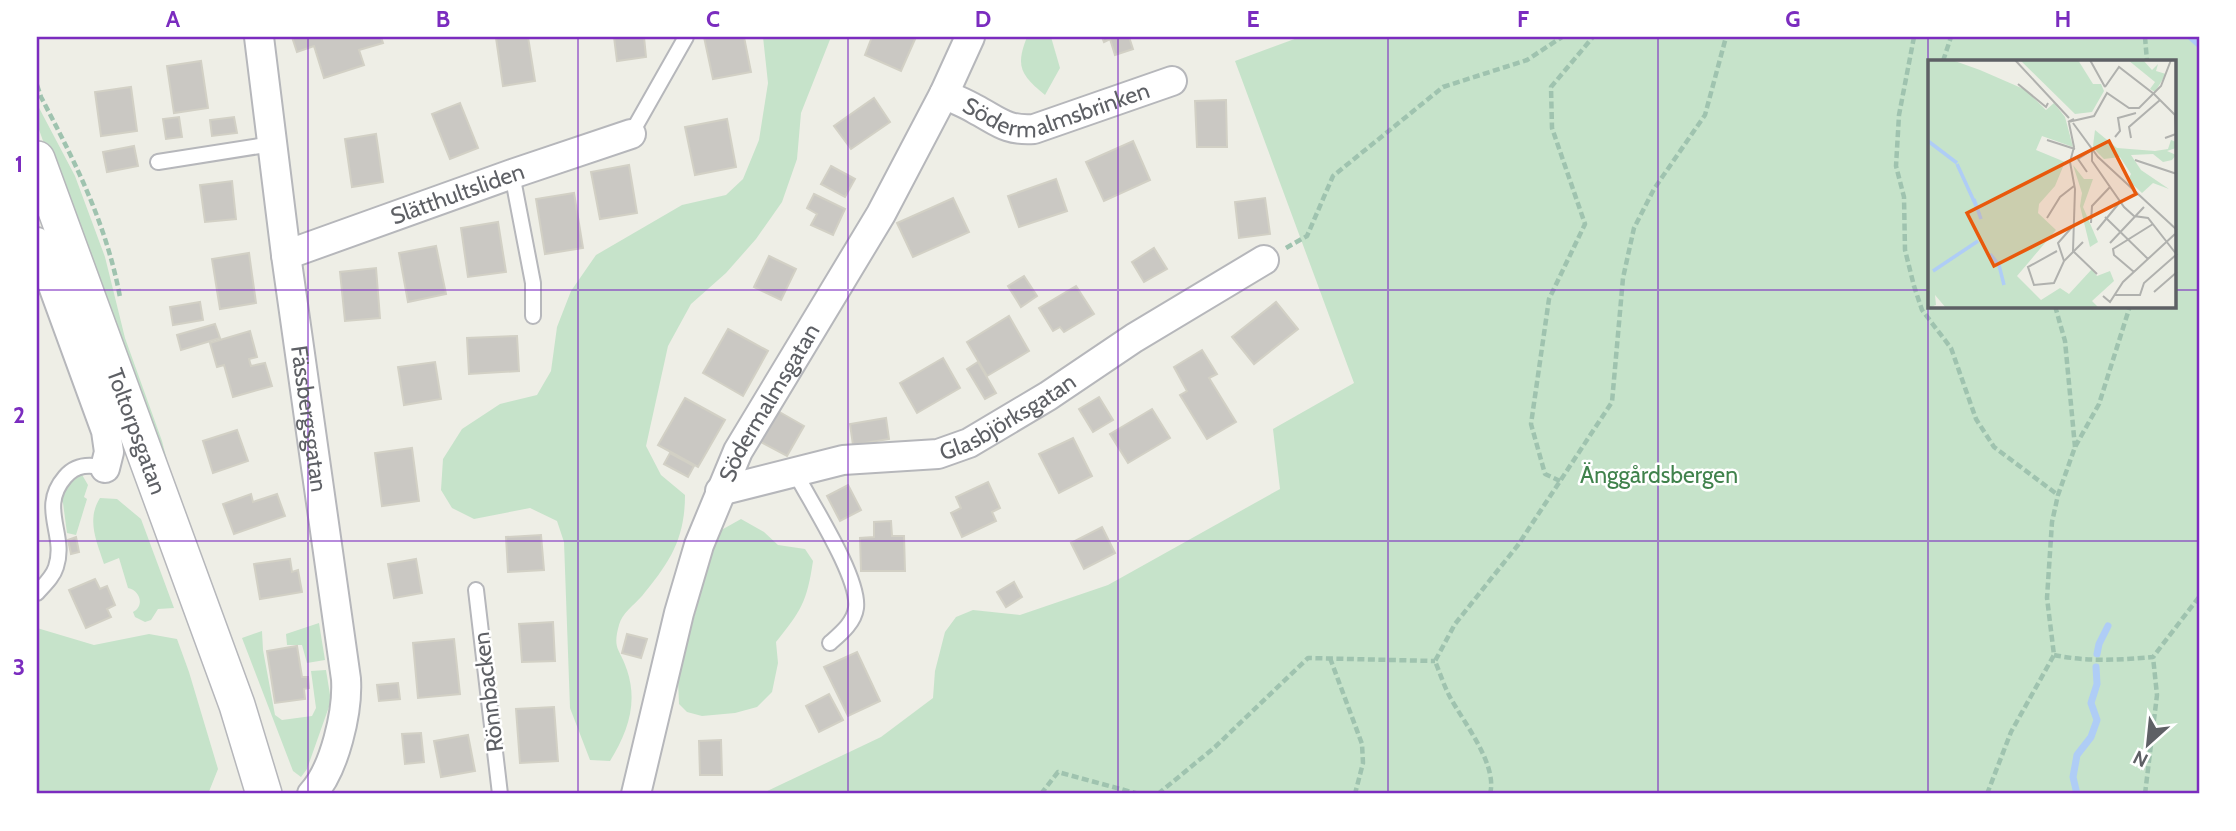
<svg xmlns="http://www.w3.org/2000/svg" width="2236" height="831" font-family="Cabin,sans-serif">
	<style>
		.green { fill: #c6e3ca; fill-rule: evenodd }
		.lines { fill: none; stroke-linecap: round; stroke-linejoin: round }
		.stream { stroke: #afcdf6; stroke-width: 7 }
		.building { fill: #cac8c3; stroke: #d2d0c5; stroke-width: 2 }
		.service-casing { stroke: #b6b7bb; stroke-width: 18 }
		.minor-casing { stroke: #b6b7bb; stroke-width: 32 }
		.tertiary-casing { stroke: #b6b7bb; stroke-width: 38 }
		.path { stroke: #9fc3af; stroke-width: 4.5; stroke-dasharray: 7 3.5; stroke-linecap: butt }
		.service { stroke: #fff; stroke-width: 14 }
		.minor { stroke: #fff; stroke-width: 28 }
		.tertiary { stroke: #fff; stroke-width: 35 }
		.grid { fill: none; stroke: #7b2cbf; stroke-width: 2; stroke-opacity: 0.55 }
		.labels { text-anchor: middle; stroke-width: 5; stroke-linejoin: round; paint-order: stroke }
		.street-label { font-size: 23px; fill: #5e6065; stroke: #fff }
		.park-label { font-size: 23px; fill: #40824c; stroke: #fff }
		.inset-river { fill: none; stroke: #afcdf6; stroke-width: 3.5 }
		.inset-road { fill: none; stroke: #b0b1ae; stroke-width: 2 }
		.view { fill: #e8590c; fill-opacity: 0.15; stroke: #e8590c; stroke-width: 3.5 }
		.inset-edge { fill: none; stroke: #5e6065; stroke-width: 3.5 }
		.neatline { fill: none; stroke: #7b2cbf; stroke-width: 2.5 }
		.grid-label { font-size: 23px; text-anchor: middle; font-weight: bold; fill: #7b2cbf }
	</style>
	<rect width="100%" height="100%" fill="#eeeee6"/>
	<g class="green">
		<path d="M763 37H831L801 113 797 159 782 202 756 239 726 273 691 304 668 346 646 446 661 475 685 495C685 540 669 563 642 596 634 605 622 613 619 625 612 650 620 648 627 670 638 703 628 732 610 761L590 760 570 708 564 542 557 521 530 508 474 519 452 508 441 490 443 459 462 429 500 404 537 395 551 371 557 327 571 291 596 255 682 205 726 195 743 179 759 140 768 83Z"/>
		<path d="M1027 37H1051L1060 68 1045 95C1021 75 1015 67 1027 37Z"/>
		<path d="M1300 37H2199V794H761L881 737 933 698 935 671 945 632 956 617 973 610 1020 615 1108 585 1280 489 1273 429 1354 383 1235 61ZM2175 61V306H1930V61Z"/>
		<path d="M37 104 75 176 105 257 125 338 162 441 171 476 57 180 37 124Z"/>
		<path d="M81 473 88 485 84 497 87 499 76 535 67 533 63 503 59 496 67 482Z"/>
		<path d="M100 498 117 499 141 519 174 608 158 609 151 620 145 622 135 617 133 612C145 606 140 590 128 588L119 558 104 564C97 542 86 520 100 498Z"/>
		<path d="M741 519 764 532 778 545 805 549 813 561C807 602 801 611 776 642L778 663 772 692 757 707 735 713 702 716 687 712 679 704 678 679 716 533Z"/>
		<path d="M319 623 325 660 307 663 302 645H287L286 634Z"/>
		<path d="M37 628 94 645 149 634 177 639 189 672 218 769 208 794H37Z"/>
		<path d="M262 631 263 650 275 715 282 720 312 716 316 708 311 671 326 670 331 701 307 769 301 777 293 771 242 638Z"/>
	</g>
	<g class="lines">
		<g class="stream">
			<path d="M2191 37 2199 44"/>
			<path d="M2097 654 2099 644 2108 626"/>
			<path d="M2077 794 2073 777 2077 755 2091 737 2097 720 2091 703 2097 684 2096 667"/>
		</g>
	</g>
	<g class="building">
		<path d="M292 37H381L383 43 359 50 364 65 324 78 314 46 297 52Z"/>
		<path d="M528 37 535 81 503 86 496 38Z"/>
		<path d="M614 37H644L646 57 617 61Z"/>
		<path d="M704 37H744L751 72 713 79Z"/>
		<path d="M872 37H916L901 71 865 55Z"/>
		<path d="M1102 37H1129L1133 49 1115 55 1110 39 1104 42Z"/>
		<path d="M201 61 208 108 174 113 167 66Z"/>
		<path d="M131 87 137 131 101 136 95 92Z"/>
		<path d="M874 98 890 122 851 149 834 126Z"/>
		<path d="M1226 100 1227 147H1197L1195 101Z"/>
		<path d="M460 103 478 148 450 159 432 114Z"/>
		<path d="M179 117 182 137 166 139 163 119Z"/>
		<path d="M234 117 237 133 212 136 210 120Z"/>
		<path d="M727 119 736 167 695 175 685 127Z"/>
		<path d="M376 134 383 182 352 187 345 139Z"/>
		<path d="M1133 141 1150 180 1104 201 1086 162Z"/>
		<path d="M134 146 138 166 107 172 103 152Z"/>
		<path d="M629 165 637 213 600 219 591 172Z"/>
		<path d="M831 166 855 179 845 197 821 184Z"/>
		<path d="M1056 179 1067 211 1019 227 1008 196Z"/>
		<path d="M232 181 236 219 205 222 200 185Z"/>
		<path d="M574 193 583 248 545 254 536 199Z"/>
		<path d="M814 194 845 209 833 235 811 225 817 214 807 208Z"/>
		<path d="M953 198 969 232 913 257 897 223Z"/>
		<path d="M1265 198 1270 234 1239 238 1235 202Z"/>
		<path d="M498 222 506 272 468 277 461 228Z"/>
		<path d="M436 246 446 294 408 302 399 253Z"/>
		<path d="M1154 248 1167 269 1144 282 1132 262Z"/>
		<path d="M249 253 256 303 220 309 212 259Z"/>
		<path d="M769 256 796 269 781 300 754 287Z"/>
		<path d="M376 268 380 318 345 321 340 272Z"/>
		<path d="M1024 276 1037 296 1021 307 1008 286Z"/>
		<path d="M1076 286 1094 314 1064 332 1060 327 1053 331 1039 308Z"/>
		<path d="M200 302 203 320 173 325 170 307Z"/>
		<path d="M1276 302 1298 329 1254 364 1232 337Z"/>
		<path d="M1009 316 1029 351 987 376 967 342Z"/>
		<path d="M215 324 220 338 181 350 177 335Z"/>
		<path d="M728 329 768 351 743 396 703 373Z"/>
		<path d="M250 331 257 357 249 359 251 366 265 363 272 386 233 397 224 365 217 367 210 343Z"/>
		<path d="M517 336 519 371 469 374 467 338Z"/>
		<path d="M1202 350 1217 374 1209 378 1236 422 1207 439 1180 395 1187 391 1174 367Z"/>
		<path d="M943 358 960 388 917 413 900 383Z"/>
		<path d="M435 362 441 399 404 405 398 367Z"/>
		<path d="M978 362 996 393 985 399 967 369Z"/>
		<path d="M1099 397 1113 420 1093 432 1079 409Z"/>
		<path d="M685 398 725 420 698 467 658 445Z"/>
		<path d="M1152 409 1170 438 1128 463 1110 434Z"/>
		<path d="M776 410 804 426 787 456 759 441Z"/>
		<path d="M886 418 889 439 853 445 850 424Z"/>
		<path d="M237 430 248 461 213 473 203 441Z"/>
		<path d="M1073 438 1092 476 1059 493 1039 454Z"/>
		<path d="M412 448 419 501 382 506 375 453Z"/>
		<path d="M670 453 694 466 688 477 664 464Z"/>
		<path d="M988 482 1000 508 992 512 996 521 962 537 951 513 961 508 956 497Z"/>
		<path d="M848 485 861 510 840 521 827 496Z"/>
		<path d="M251 494 253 502 277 494 285 516 234 534 223 504Z"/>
		<path d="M891 521 892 536H904L905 571H861L860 538 874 537V522Z"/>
		<path d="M1102 527 1115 553 1084 569 1071 543Z"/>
		<path d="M541 535 544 570 508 572 506 537Z"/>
		<path d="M76 537 79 552 71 554 68 540Z"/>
		<path d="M290 559 292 572 298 570 302 592 260 599 254 564Z"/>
		<path d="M416 559 422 593 394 598 388 564Z"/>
		<path d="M95 579 100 589 107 586 115 605 107 609 111 617 86 628 69 590Z"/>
		<path d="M1014 582 1022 597 1006 607 997 592Z"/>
		<path d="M553 622 555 661 522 662 519 624Z"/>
		<path d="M627 634 647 639 641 658 622 653Z"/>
		<path d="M454 639 460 694 418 698 413 643Z"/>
		<path d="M297 646 302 677H308L309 688 304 689 305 699 275 703 267 651Z"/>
		<path d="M857 652 880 701 848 716 824 667Z"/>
		<path d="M398 683 400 699 379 701 377 685Z"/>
		<path d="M829 694 843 720 819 732 806 706Z"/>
		<path d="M554 707 558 761 520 763 516 709Z"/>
		<path d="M421 733 424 762 405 764 402 734Z"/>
		<path d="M468 735 475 771 441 777 434 741Z"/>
		<path d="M721 740 722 775H700L699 741Z"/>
	</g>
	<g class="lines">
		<g class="service-casing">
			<g id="service">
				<path d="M631 134 686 37"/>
				<path d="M158 162 272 144"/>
				<path d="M512 174 533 283V316"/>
				<path d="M796 474C811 503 860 578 856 608 854 623 840 634 830 643"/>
				<path d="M476 590 500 794"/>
				<path d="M37 593C44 585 53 577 56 567 67 534 38 508 65 477 76 464 90 464 105 468"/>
			</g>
		</g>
		<g class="minor-casing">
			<g id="minor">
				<path id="s1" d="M259 37 286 255 346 679C348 711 335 769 312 794"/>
				<path id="s2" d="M944 94C954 99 965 103 975 109 998 121 1006 131 1034 129L1172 81"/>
				<path d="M37 242 106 431 109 452 105 468"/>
				<path id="s3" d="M286 255 512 174 631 134"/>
				<path id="s4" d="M720 491 843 460 938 454 969 443 1048 396 1134 338 1264 260"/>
				<path id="s5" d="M636 794 679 613 699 545 738 451 881 214 944 94 970 37"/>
			</g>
		</g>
		<g class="tertiary-casing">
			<g id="tertiary">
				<path id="s6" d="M37 159 237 705 264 794"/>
			</g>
		</g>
		<g class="path">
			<path d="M1914 37 1899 115 1896 166 1904 197 1905 250 1914 286 1922 310 1951 348 1976 419 1994 447 2058 495"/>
			<path d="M2145 37 2147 61"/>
			<path d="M1943 61 1951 37"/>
			<path d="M37 85 41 97C76 164 106 223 120 297"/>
			<path d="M1286 248 1307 236 1333 176 1443 87 1527 60 1562 37"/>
			<path d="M2055 306 2065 341 2075 447"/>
			<path d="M1560 481 1545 474 1531 424 1549 299 1585 224 1552 128 1551 87 1593 37"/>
			<path d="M2054 655C2087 662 2120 660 2153 657L2199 597"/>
			<path d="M1330 658 1362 744 1363 763 1355 794"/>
			<path d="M1041 794 1058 772 1139 794"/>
			<path d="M1158 794 1215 747 1308 658 1435 661"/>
			<path d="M1490 794C1498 765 1464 723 1450 697 1444 686 1440 673 1435 661L1455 624 1518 545 1612 402 1623 278 1634 228 1654 189 1705 115 1726 37"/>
			<path d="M1987 794 2011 732 2054 655 2047 598 2052 522 2058 495 2075 447 2099 404 2130 306"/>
			<path d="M2145 794 2157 695 2153 657"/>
		</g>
		<use href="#service" class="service"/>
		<use href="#minor" class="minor"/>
		<use href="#tertiary" class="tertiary"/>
	</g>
	<path class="grid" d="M308 37V794M578 37V794M848 37V794M1118 37V794M1388 37V794M1658 37V794M1928 37V794M37 290H1930M2175 290H2199M37 541H2199"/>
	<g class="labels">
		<g class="street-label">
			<text dy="8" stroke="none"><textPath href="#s2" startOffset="121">Södermalmsbrinken</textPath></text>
			<text dy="8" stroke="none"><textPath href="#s3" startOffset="182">Slätthultsliden</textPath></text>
			<text dy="8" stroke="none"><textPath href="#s5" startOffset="416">Södermalmsgatan</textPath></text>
			<text dy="8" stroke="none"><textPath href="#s4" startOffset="301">Glasbjörksgatan</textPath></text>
			<text dy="8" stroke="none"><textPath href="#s1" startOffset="385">Fässbergsgatan</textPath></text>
			<text dy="8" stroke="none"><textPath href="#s6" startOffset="290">Toltorpsgatan</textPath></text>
			<text transform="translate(488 692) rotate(-97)" y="8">Rönnbacken</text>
		</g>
		<g class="park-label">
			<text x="1659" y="483">Änggårdsbergen</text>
		</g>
	</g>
	<g transform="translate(1928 60)">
		<rect width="248" height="248" fill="#eeeee6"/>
		<path d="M0 0H24L52 10 98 30 118 50 126 43 137 57 145 87 114 76 108 90 137 102 127 126 111 144 110 153 128 170 89 216 113 240 132 228 141 234 164 209 169 216 182 211 186 221 164 241 171 248H18L7 235 8 245 0 248ZM92 0H150L165 24H173L176 31 164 52 147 54ZM200 0H215L224 10 230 4 228 11 238 14 227 32 222 29 227 22ZM167 70 189 88 227 91 240 89 243 80 248 82V88L239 91 248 95 244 100 235 102 225 94 203 95 213 110 241 129 225 123 214 133 200 120 203 114 192 97 176 99 169 92 165 86ZM145 105 156 119H165L155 147 170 182 162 187 152 146 154 133Z" fill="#c6e3ca"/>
		<path class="inset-river" d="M0 81 29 103M29 104 50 150M46 139 53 159M62 194 71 205 76 225M5 211 50 181"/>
		<path class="inset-road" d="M87 0 141 58M162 0 177 27M90 24 118 47 120 43M177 27 191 7 226 34 247 55 248 74 237 78M146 59 140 62 166 56 179 33 201 48H211L233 26 243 0M141 63 146 87 142 102 147 129 145 191 169 214M145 63 170 97 249 170M187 77 192 71 190 58 208 53M203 78 201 67 232 40M119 80 147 89M164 90V101L196 147 206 156 220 158 249 195M207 100 249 114M159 112 150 99 164 90M177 157 220 199M119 158 132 137 146 126M163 163 164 146 182 127M169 170 192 142M182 183 216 147M129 191 100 207 106 225 126 223 136 201 155 182M136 201 130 183 145 166M206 212 186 195 185 189 225 164M226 232 249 212M187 235H212L216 223 249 194M175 236 182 242 195 222 247 174"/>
		<path class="view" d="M181 81 208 134 66 206 39 153Z"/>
		<rect width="248" height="248" class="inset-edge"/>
	</g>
	<rect width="2236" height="831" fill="none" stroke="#ffffff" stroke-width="77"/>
	<g transform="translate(2148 744) rotate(207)" stroke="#ffffff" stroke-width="5" paint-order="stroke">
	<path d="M0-5L12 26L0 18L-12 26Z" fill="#5e6065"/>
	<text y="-10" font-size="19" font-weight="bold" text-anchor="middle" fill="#5e6065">N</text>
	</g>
	<rect x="38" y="38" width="2160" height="754" class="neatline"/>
	<g class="grid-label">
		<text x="173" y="27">A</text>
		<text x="443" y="27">B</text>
		<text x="713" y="27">C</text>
		<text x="983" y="27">D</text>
		<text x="1253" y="27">E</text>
		<text x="1523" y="27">F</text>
		<text x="1793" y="27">G</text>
		<text x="2063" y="27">H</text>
		<text x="19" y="172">1</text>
		<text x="19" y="423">2</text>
		<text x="19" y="675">3</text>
	</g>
</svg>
